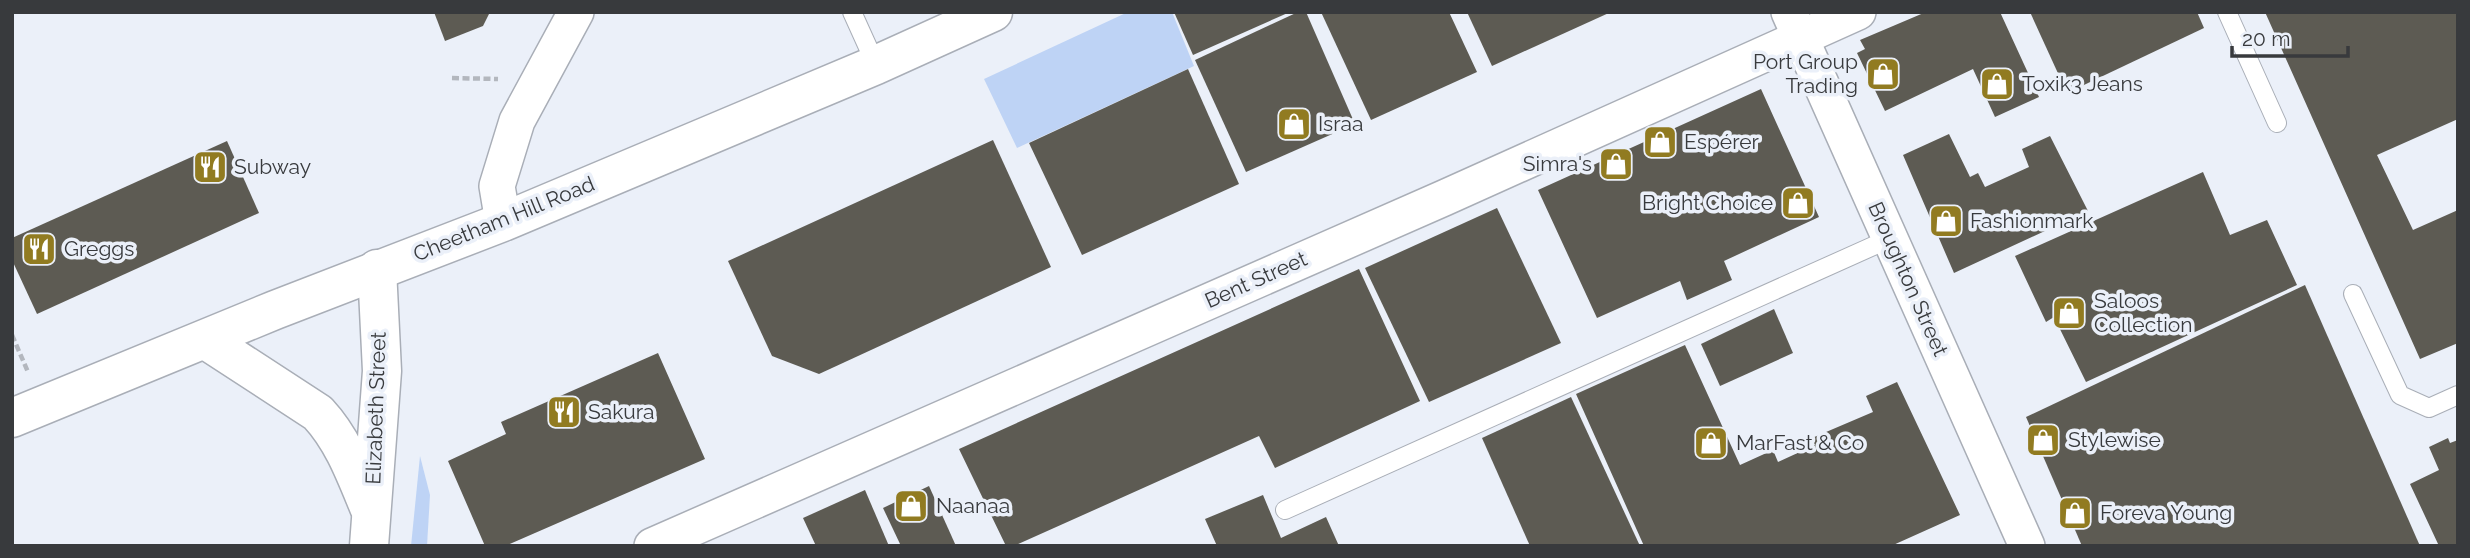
<svg xmlns="http://www.w3.org/2000/svg" width="2470" height="558" font-family="Raleway,sans-serif">
	<style>
		.green { fill: #bed3f5 }
		.building { fill: #5d5b53 }
		.lines { fill: none; stroke-linecap: round; stroke-linejoin: round }
		.service-casing { stroke: #a9aeb7; stroke-width: 20 }
		.minor-casing { stroke: #a9aeb7; stroke-width: 38 }
		.tertiary-casing { stroke: #a9aeb7; stroke-width: 41 }
		.trunk-casing { stroke: #a9aeb7; stroke-width: 41 }
		.path { stroke: #b3b7be; stroke-width: 4.5; stroke-dasharray: 7 3.5; stroke-linecap: butt }
		.service { stroke: #fff; stroke-width: 18 }
		.minor { stroke: #fff; stroke-width: 35 }
		.tertiary { stroke: #fff; stroke-width: 38 }
		.trunk { stroke: #fff; stroke-width: 38 }
		.labels { text-anchor: middle; stroke-width: 7; stroke-linejoin: round; paint-order: stroke }
		.poi-label { font-size: 21px; fill: #383a3d; stroke: #ebf0f9; text-anchor: start }
		.street-label { font-size: 21px; fill: #383a3d; stroke: #ebf0f9 }
	</style>
	<rect width="100%" height="100%" fill="#ebf0f9"/>
	<g class="green">
		<path d="M1128 12H1172L1194 66 1017 148 984 79Z"/>
		<path d="M420 456 430 495 427 546H411Z"/>
	</g>
	<g class="building">
		<path d="M434 12H490L483 26 445 41Z"/>
		<path d="M1174 12H1290L1193 55Z"/>
		<path d="M1298 12H1306L1355 124 1246 172 1195 60Z"/>
		<path d="M1321 12H1449L1477 72 1371 120Z"/>
		<path d="M1467 12H1611L1492 66Z"/>
		<path d="M1926 12H2000L2039 97 1995 117 1973 69 1885 111 1857 53 1865 49 1860 40Z"/>
		<path d="M2030 12H2197L2204 28 2067 93Z"/>
		<path d="M2265 12H2458V119L2377 155 2413 230 2458 210V343L2420 359Z"/>
		<path d="M1188 69 1239 184 1082 255 1029 143Z"/>
		<path d="M1761 89 1819 217 1724 261 1732 280 1687 300 1680 281 1597 318 1538 190Z"/>
		<path d="M1949 134 1970 177 1978 173 1985 187 2029 167 2022 149 2050 136 2088 211 1954 273 1903 155Z"/>
		<path d="M993 140 1051 267 819 374 772 356 728 261Z"/>
		<path d="M227 141 259 213 37 314 12 260V238Z"/>
		<path d="M2203 172 2230 235 2267 220 2297 285 2086 382 2054 317 2046 322 2015 256Z"/>
		<path d="M1497 208 1561 343 1429 402 1365 268Z"/>
		<path d="M1359 269 1420 401 1275 468 1259 436 1014 546H1006L959 449Z"/>
		<path d="M2305 285 2420 546H2082L2026 417Z"/>
		<path d="M1774 309 1793 353 1720 386 1701 344Z"/>
		<path d="M1685 345 1740 465 1773 450 1778 462 1815 445 1812 438 1873 412 1866 396 1897 382 1960 515 1891 546H1644L1576 394Z"/>
		<path d="M658 353 705 459 505 546H485L448 461 506 434 501 422Z"/>
		<path d="M1571 397 1640 546H1530L1482 438Z"/>
		<path d="M2448 438 2450 443 2458 440V546H2439L2410 484 2439 470 2429 447Z"/>
		<path d="M929 486 956 546H901L883 508Z"/>
		<path d="M865 490 889 546H816L803 518Z"/>
		<path d="M1263 495 1281 538 1326 517 1339 546H1217L1205 519Z"/>
	</g>
	<g class="lines">
		<g class="service-casing">
			<g id="service">
				<path d="M852 12 876 65"/>
				<path d="M2227 12 2277 123"/>
				<path d="M2353 294 2400 395 2429 408 2458 395"/>
				<path d="M1285 510 1891 238"/>
			</g>
		</g>
		<g class="minor-casing">
			<g id="minor">
				<path d="M1789 12 2027 546"/>
				<path d="M503 222 497 186 517 121 576 12"/>
				<path d="M652 546 1444 198 1858 12"/>
			</g>
		</g>
		<g class="tertiary-casing">
			<g id="tertiary">
				<path d="M206 340 318 413C343 440 355 473 369 507"/>
				<path d="M369 546 382 371 377 269"/>
			</g>
		</g>
		<g class="trunk-casing">
			<path id="trunk" d="M12 418 275 310 503 222 876 65 993 12"/>
		</g>
		<g class="path">
			<path d="M452 78 498 79"/>
			<path d="M12 335 28 372"/>
		</g>
		<use href="#service" class="service"/>
		<use href="#minor" class="minor"/>
		<use href="#tertiary" class="tertiary"/>
		<use href="#trunk" class="trunk"/>
	</g>
	<defs>
		<g id="shop-square" transform="scale(1.75)"><rect x="-9" y="-9" width="18" height="18" rx="4" fill="#917b21" stroke="#ebf0f9"/><path d="M-5-2.5h2.3a2.7 3.5 0 0 1 5.4 0H5L5.5 6h-11ZM-1.5-2.5h3a1.5 2.3 0 0 0-3 0Z" fill="#fff"/></g>
		<g id="restaurant-square" transform="scale(1.75)"><rect x="-9" y="-9" width="18" height="18" rx="4" fill="#917b21" stroke="#ebf0f9"/><path d="M-5-6h1v4h1v-4h1v4h1v-4h1v5L-1.5 .5V6h-2V.5L-5-1ZM5-6V6H3V1.5H1.5Q1.5-4 5-6Z" fill="#fff"/></g>
	</defs>
	<g fill-rule="evenodd">
		<use href="#shop-square" x="1883" y="74"/>
		<use href="#shop-square" x="1997" y="84"/>
		<use href="#shop-square" x="1294" y="124"/>
		<use href="#shop-square" x="1660" y="142"/>
		<use href="#shop-square" x="1616" y="164"/>
		<use href="#restaurant-square" x="210" y="167"/>
		<use href="#shop-square" x="1798" y="203"/>
		<use href="#shop-square" x="1946" y="221"/>
		<use href="#restaurant-square" x="39" y="249"/>
		<use href="#shop-square" x="2069" y="313"/>
		<use href="#restaurant-square" x="564" y="412"/>
		<use href="#shop-square" x="2043" y="440"/>
		<use href="#shop-square" x="1711" y="443"/>
		<use href="#shop-square" x="911" y="506"/>
		<use href="#shop-square" x="2075" y="513"/>
	</g>
	<g class="labels">
		<g class="poi-label">
			<text x="1858" y="69" text-anchor="end">Port Group<tspan x="1858" dy="24">Trading</tspan></text>
			<text x="2022" y="91">Toxik3 Jeans</text>
			<text x="1318" y="131">Israa</text>
			<text x="1684" y="149">Espérer</text>
			<text x="1592" y="171" text-anchor="end">Simra's</text>
			<text x="234" y="174">Subway</text>
			<text x="1773" y="210" text-anchor="end">Bright Choice</text>
			<text x="1970" y="228">Fashionmark</text>
			<text x="64" y="256">Greggs</text>
			<text x="2094" y="308">Saloos<tspan x="2094" dy="24">Collection</tspan></text>
			<text x="588" y="419">Sakura</text>
			<text x="2068" y="447">Stylewise</text>
			<text x="1736" y="450">MarFast &amp; Co</text>
			<text x="936" y="513">Naanaa</text>
			<text x="2100" y="520">Foreva Young</text>
		</g>
		<g class="street-label">
			<text transform="translate(504 219) rotate(-22)" y="7">Cheetham Hill Road</text>
			<text transform="translate(1908 279) rotate(66)" y="7">Broughton Street</text>
			<text transform="translate(1256 280) rotate(-24)" y="7">Bent Street</text>
			<text transform="translate(376 408) rotate(-88)" y="7">Elizabeth Street</text>
		</g>
	</g>
	<rect width="2470" height="558" fill="none" stroke="#383a3d" stroke-width="28"/>
	<path d="M2232 46v10h116v-10" fill="none" stroke="#383a3d" stroke-width="3.5"/>
	<text x="2242" y="46" font-size="21" fill="#383a3d" stroke="#ebf0f9" stroke-width="5" paint-order="stroke">20 m</text>
</svg>
